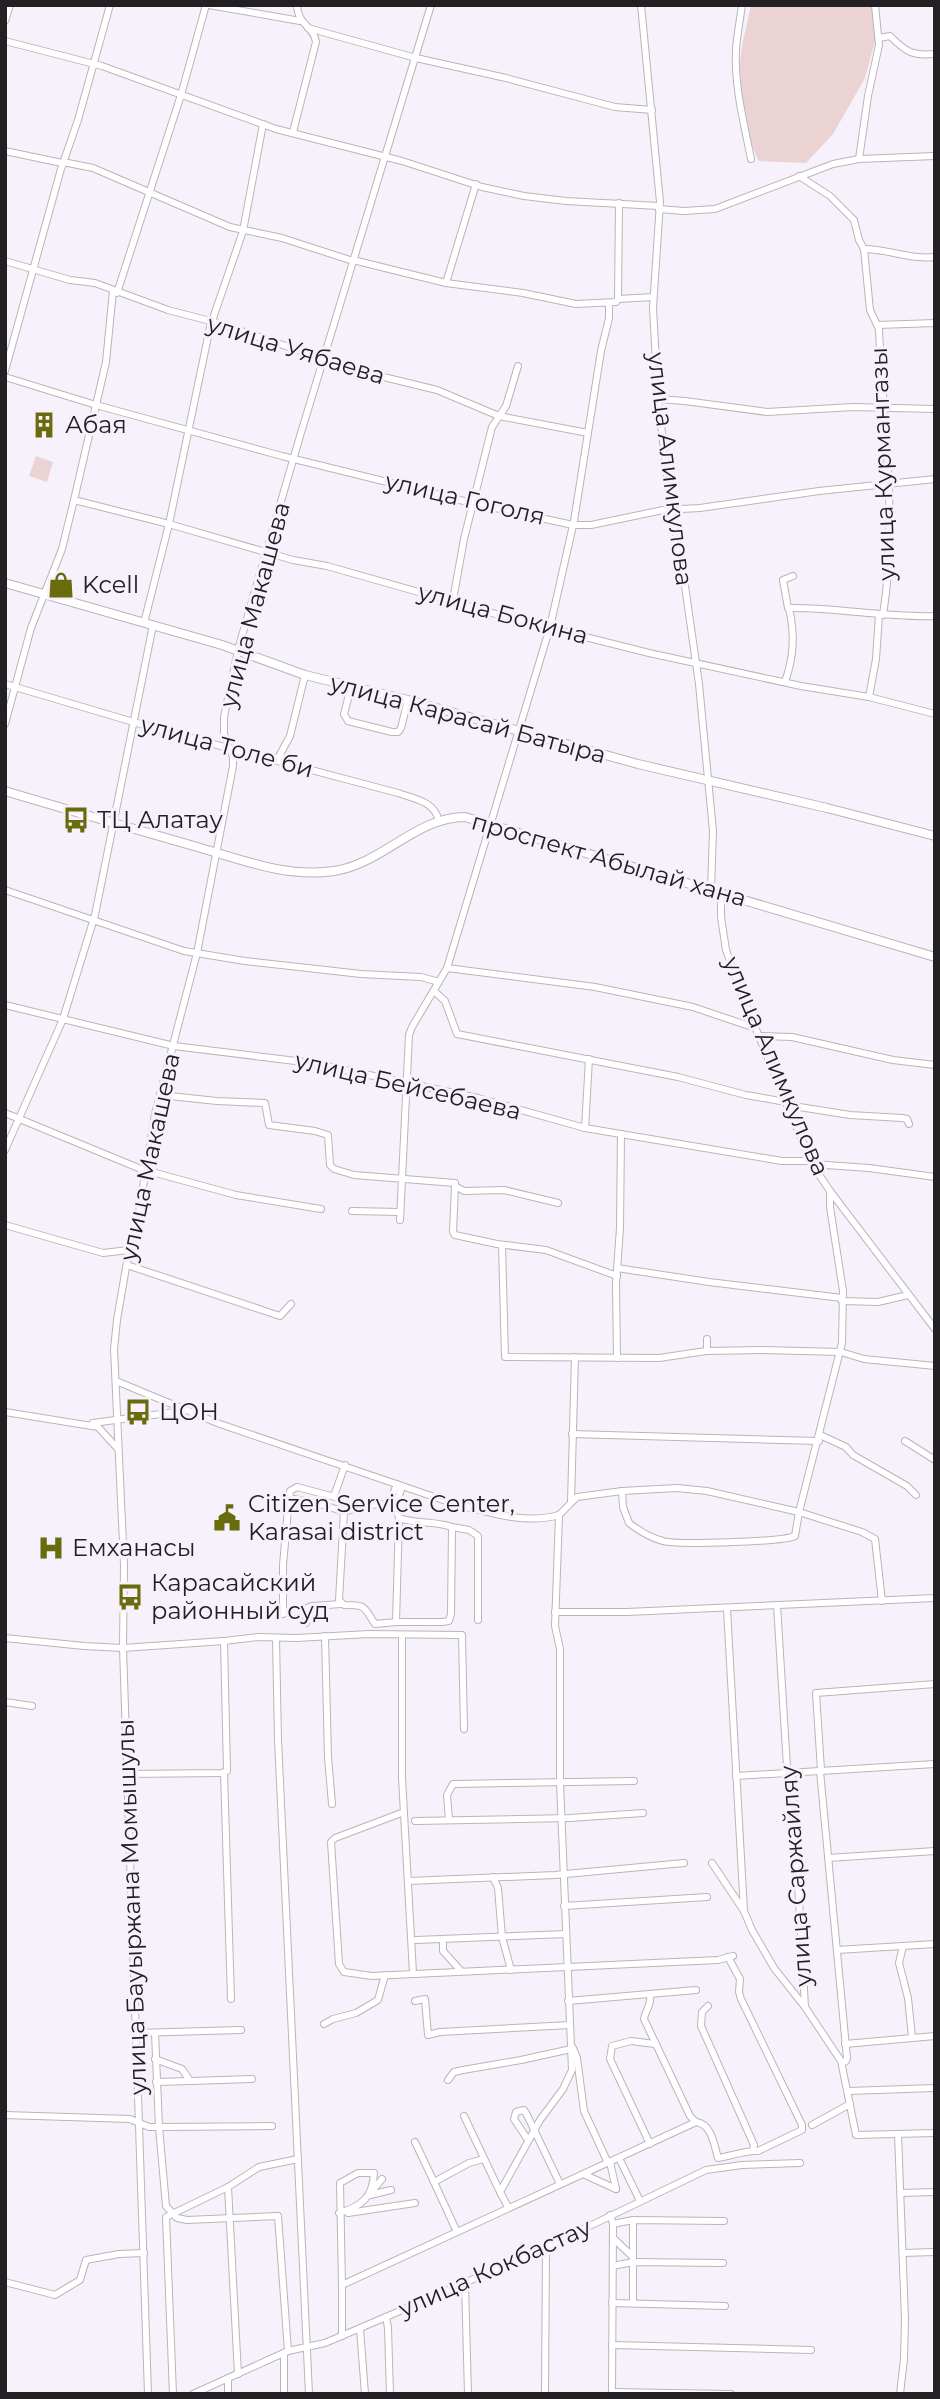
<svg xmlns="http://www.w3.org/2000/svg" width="940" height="2399" font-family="Montserrat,sans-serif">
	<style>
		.green { fill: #ebd3d4 }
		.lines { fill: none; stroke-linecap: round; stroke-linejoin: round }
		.minor-casing { stroke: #b9b4bd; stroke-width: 8 }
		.major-casing { stroke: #b9b4bd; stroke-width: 10 }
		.minor { stroke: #fff; stroke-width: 6 }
		.major { stroke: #fff; stroke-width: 8 }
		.labels { text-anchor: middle; stroke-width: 6; stroke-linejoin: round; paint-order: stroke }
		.street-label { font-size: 24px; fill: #222023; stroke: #f7f1fc }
		.poi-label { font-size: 24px; fill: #222023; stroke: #f7f1fc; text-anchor: start }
	</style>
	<rect width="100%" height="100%" fill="#f7f1fc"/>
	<g class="green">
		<path d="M751 5H873L877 34 865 78 833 134 806 163 759 161C747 141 737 77 741 54 743 37 748 21 751 5Z"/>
		<path d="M36 456 53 462 47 482 29 476Z"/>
	</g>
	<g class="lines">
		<g class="minor-casing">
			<g id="minor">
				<path d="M209 5 300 21"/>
				<path d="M641 5 660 202 653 308 658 399 671 510 682 565 699 684 713 831 711 890"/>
				<path d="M742 5C740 20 737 35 736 49 734 86 744 123 751 159"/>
				<path d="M5 21 10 5"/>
				<path d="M308 28 416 58 506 78 615 107 652 110"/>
				<path d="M879 38 890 36C906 52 912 56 935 54"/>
				<path d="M5 41 102 66 276 129 402 161 482 187 524 196 566 201 659 206"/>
				<path d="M293 132 316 42C314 26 298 26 297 5"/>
				<path d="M5 151 62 163"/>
				<path d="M859 159 868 96 879 45 875 5"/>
				<path d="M63 162 93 168 230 227 282 238 353 261"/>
				<path d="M799 176 830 196 854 220 859 240 864 249 870 310 879 329C883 424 898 521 883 615"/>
				<path d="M659 209 684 211 715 209 833 164 859 159 935 156"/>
				<path d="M864 249C888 249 911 260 935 257"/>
				<path d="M353 260 446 283 523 293 576 304 616 302 618 299 653 297"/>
				<path d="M5 261 70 280 95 283 168 310 218 323 359 371 437 390 499 416 588 433"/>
				<path d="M446 283 476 184"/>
				<path d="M117 293 181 95 206 5"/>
				<path d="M618 299 619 203"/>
				<path d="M878 325 935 323"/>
				<path d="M5 371 61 169 78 120 110 5"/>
				<path d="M5 377 96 405 282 456 472 503 573 525H591L663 510 700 508 819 491 935 479"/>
				<path d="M658 399 685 401 767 412 853 407 935 409"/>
				<path d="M74 500 169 524 293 560 327 566 510 618 649 653 801 686 869 697 935 714"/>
				<path d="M793 576 783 580 788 608C837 607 885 618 935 616"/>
				<path d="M453 600 464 539 492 427 506 406 518 366"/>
				<path d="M144 623 169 524 210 327 243 231 263 124"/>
				<path d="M785 682C794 656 795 635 789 608"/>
				<path d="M5 684 157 729 398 793C415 799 434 801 439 821"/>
				<path d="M351 687 344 714 348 721 392 732H398L401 728 408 700"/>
				<path d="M869 697 876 659 879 615"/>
				<path d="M5 724 31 628 62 549 74 500 106 362 113 291"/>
				<path d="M277 760 290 736 305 675"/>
				<path d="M5 890 184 951 245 961 361 974 421 977 439 982"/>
				<path d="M721 893V917L726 950 743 998 812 1164 830 1191 935 1329"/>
				<path d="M447 968 595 987 693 1007 755 1028"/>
				<path d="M434 991 445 1001 457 1034 678 1077 746 1095 786 1102"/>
				<path d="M5 1005 174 1046 312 1063 478 1098 585 1128 782 1161H811"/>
				<path d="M759 1036 792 1037 893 1060 935 1065"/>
				<path d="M160 1095 217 1101 265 1103 269 1125 315 1131 328 1135 330 1165 334 1169 354 1175 455 1183V1186L464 1191 504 1190 558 1203"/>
				<path d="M787 1105 850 1115 902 1118 907 1119 909 1124"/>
				<path d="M5 1113 141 1169 236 1195 321 1209"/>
				<path d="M585 1128 589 1059"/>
				<path d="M5 1150 63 1019 95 915 153 625"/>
				<path d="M812 1164 869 1168 935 1177"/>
				<path d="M455 1186 453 1232 455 1235 497 1244 546 1250 617 1276"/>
				<path d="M352 1211 400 1212"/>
				<path d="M400 1220 409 1035 412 1027 447 968 550 627 574 521 601 351 609 318V303"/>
				<path d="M5 1225 103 1253 129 1250"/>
				<path d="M502 1245 505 1357 659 1358 706 1351 762 1350 841 1352 864 1359 935 1366"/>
				<path d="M127 1265 280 1316 291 1304"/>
				<path d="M617 1268 709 1282 842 1298"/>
				<path d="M842 1301 878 1302 908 1295"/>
				<path d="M707 1351V1339"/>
				<path d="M617 1358 616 1284 620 1228 621 1134"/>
				<path d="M116 1381 220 1424 455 1504C489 1512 524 1525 559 1515"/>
				<path d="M5 1412 98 1427 118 1449"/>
				<path d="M93 1423 183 1411"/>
				<path d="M572 1434 819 1441"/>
				<path d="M820 1435 846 1447 853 1455 907 1486 916 1495"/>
				<path d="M905 1441 935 1460"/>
				<path d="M622 1491 623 1507 629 1523C638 1530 651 1538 663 1541 676 1545 782 1542 795 1536L799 1512 842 1343 843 1291 830 1207V1191"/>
				<path d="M334 1496 345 1465"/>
				<path d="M289 1498 290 1491 297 1487 365 1505"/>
				<path d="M571 1502 575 1357"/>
				<path d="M389 1504 396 1506 399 1518 396 1622 375 1624C363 1606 367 1605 344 1605L339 1600 344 1512 367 1505Z"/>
				<path d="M389 1504 397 1484"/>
				<path d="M396 1506 402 1486"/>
				<path d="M559 1515 577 1497 622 1491 677 1488 707 1491 799 1512 862 1532 875 1539 882 1601"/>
				<path d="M452 1527 469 1530 478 1536V1620"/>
				<path d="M777 1605 787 1767 792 1777 805 2007"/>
				<path d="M727 1609 744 1911"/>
				<path d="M555 1612H627L935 1598"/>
				<path d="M283 1614V1565L289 1498 324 1505 344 1512"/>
				<path d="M396 1622H442L449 1621 451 1614 452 1527C436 1521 416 1524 399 1518"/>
				<path d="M306 1623 307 1608 312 1606 341 1604"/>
				<path d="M325 1636 328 1757 332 1804"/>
				<path d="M402 1636V1778L413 1973"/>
				<path d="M5 1638 84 1646 123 1648 224 1641"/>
				<path d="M276 1638 278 1740 309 2394"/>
				<path d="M5 1702 32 1706"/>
				<path d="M821 1770 816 1693 935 1684"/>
				<path d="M820 1771 847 2058 846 2061 842 2063"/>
				<path d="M224 1773 231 1999"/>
				<path d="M127 1774 222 1773 227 1771 224 1641 259 1637 297 1638 369 1634 462 1635 464 1729"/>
				<path d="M736 1776 935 1764"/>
				<path d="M404 1812 335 1838 331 1842 339 1964 344 1972 372 1976 718 1960 733 1956"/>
				<path d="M449 1820 447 1795 453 1784 634 1781"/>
				<path d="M415 1821 570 1818 643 1813"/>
				<path d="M828 1858 935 1851"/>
				<path d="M712 1863 744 1911 752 1930 774 1968 805 2007 841 2061 856 2135 935 2133"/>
				<path d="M493 1877 498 1888 502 1937 511 1970"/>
				<path d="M408 1881 555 1875 684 1863"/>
				<path d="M564 1906 707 1897"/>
				<path d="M443 1939V1951L461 1971"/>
				<path d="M416 1940 566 1934"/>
				<path d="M903 1946 899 1963 908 1998 912 2037"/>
				<path d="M837 1950 935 1944"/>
				<path d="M650 1995C652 2006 645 2010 644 2019L690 2116 696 2122"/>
				<path d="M415 2001 425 1999 428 2035 440 2032 570 2025"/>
				<path d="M568 2001 696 1990"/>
				<path d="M708 2006 702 2012 701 2026 754 2145 753 2150"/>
				<path d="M324 2024 333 2019 356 2013 378 2000 385 1975"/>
				<path d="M136 2033 241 2030"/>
				<path d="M845 2044 935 2036"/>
				<path d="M573 2048 577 2058 584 2111 608 2163"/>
				<path d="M155 2059 182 2069 190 2081 252 2079"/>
				<path d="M448 2080 454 2072 463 2070 521 2060 571 2049"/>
				<path d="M156 2082 190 2081"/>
				<path d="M848 2091 935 2088"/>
				<path d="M5 2115 130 2119 149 2127H159L155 2033"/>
				<path d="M464 2116 500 2192"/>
				<path d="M812 2125 850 2104"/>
				<path d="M272 2126 159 2127 166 2206 177 2218 187 2220 278 2216 288 2351"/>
				<path d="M898 2134 905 2319 904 2359 900 2394"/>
				<path d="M528 2140 514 2119 516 2112 524 2110 527 2115 560 2184"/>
				<path d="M415 2142 434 2182 469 2163 484 2159"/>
				<path d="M650 2144 610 2059 612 2046 631 2041 655 2044"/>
				<path d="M619 2158 640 2201"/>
				<path d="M610 2162 616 2189"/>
				<path d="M583 2174 616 2189"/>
				<path d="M434 2182 457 2232"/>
				<path d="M228 2187 238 2374"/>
				<path d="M373 2190 382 2179"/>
				<path d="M901 2193 935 2192"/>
				<path d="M370 2195 391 2190"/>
				<path d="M508 2207 500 2192 540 2120 563 2089 572 2070 560 1783V1649L555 1626 559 1515"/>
				<path d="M339 2213C362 2206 373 2197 374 2173H358L340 2183 342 2285"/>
				<path d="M348 2213 415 2203"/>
				<path d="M610 2215 613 2224 612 2394"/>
				<path d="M613 2224 633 2220 724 2221"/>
				<path d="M613 2238 633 2257V2303"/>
				<path d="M903 2253 935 2252"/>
				<path d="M633 2257V2220"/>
				<path d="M613 2266 633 2262 723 2263"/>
				<path d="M5 2282 55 2295 80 2280 86 2260 119 2254 144 2253"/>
				<path d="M465 2283 468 2394"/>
				<path d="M612 2303 725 2306"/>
				<path d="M386 2317 388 2328 390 2394"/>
				<path d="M360 2329 365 2394"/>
				<path d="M342 2336V2285L696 2122C712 2124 714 2145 718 2158 731 2156 746 2150 758 2151L802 2130V2125L741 1999 739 1992 740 1979 728 1957"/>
				<path d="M612 2345 811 2350"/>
				<path d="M284 2353V2394"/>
				<path d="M228 2378V2394"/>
				<path d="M612 2392 731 2394"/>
				<path d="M148 2394 123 1648 124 1565 114 1349 117 1320 129 1250 137 1224 155 1114 197 953 233 766V757L224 734V717L239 646 300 436 431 5"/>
				<path d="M173 2394 166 2217 228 2187 259 2167 298 2159"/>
				<path d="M193 2394 288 2351 325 2343 421 2302 546 2247 706 2170 742 2165 800 2163"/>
				<path d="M545 2394 546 2247"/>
			</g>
		</g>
		<g class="major-casing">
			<g id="major">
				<path d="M5 583 222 645 305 675 408 700 638 764 827 808 935 836"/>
				<path d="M5 791C68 810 131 828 194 846 240 859 285 878 334 871 382 864 416 817 465 817L935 957"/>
			</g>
		</g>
		<use href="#minor" class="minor"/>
		<use href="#major" class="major"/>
	</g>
	<defs>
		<g id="building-bare" transform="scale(2.1)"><path d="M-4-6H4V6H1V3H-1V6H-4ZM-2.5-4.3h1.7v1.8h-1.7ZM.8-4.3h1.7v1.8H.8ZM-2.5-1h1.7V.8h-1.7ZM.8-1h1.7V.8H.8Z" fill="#696b0c" stroke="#f7f1fc" stroke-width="2.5" paint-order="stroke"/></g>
		<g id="shop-bare" transform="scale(2.1)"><path d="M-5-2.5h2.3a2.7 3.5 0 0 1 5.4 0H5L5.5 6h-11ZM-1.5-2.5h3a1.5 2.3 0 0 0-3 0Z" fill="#696b0c" stroke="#f7f1fc" stroke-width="2.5" paint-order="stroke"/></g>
		<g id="bus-bare" transform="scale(2.1)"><path d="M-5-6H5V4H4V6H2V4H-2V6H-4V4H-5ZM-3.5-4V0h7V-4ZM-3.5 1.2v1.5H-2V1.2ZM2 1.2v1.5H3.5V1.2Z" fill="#696b0c" stroke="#f7f1fc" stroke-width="2.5" paint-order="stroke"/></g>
		<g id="civic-bare" transform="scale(2.1)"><path d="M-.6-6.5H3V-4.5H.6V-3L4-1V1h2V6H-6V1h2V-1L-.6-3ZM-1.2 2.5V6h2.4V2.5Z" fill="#696b0c" stroke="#f7f1fc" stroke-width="2.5" paint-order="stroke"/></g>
		<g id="hospital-bare" transform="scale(2.1)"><path d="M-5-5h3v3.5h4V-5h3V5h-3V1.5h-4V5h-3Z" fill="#696b0c" stroke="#f7f1fc" stroke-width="2.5" paint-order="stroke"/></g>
	</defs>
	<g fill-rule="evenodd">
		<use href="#building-bare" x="44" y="425"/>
		<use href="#shop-bare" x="61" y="585"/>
		<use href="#bus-bare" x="76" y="820"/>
		<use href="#bus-bare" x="138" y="1412"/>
		<use href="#civic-bare" x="227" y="1518"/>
		<use href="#hospital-bare" x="51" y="1548"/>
		<use href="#bus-bare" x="130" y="1597"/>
	</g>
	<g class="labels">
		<g class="street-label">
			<text transform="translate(296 350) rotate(17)" y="8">улица Уябаева</text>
			<text transform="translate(883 464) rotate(-92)" y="8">улица Курмангазы</text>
			<text transform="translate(670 469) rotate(83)" y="8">улица Алимкулова</text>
			<text transform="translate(465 499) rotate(13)" y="8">улица Гоголя</text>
			<text transform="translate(255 605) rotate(-75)" y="8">улица Макашева</text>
			<text transform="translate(503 614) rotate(15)" y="8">улица Бокина</text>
			<text transform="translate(468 719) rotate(15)" y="8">улица Карасай Батыра</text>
			<text transform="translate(227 747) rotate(15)" y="8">улица Толе би</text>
			<text transform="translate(609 860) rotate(16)" y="8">проспект Абылай хана</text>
			<text transform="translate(776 1066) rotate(67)" y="8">улица Алимкулова</text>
			<text transform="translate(408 1086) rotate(13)" y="8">улица Бейсебаева</text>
			<text transform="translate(150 1157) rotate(-78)" y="8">улица Макашева</text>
			<text transform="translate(796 1876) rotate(-94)" y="8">улица Саржайляу</text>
			<text transform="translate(132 1907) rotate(-92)" y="8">улица Бауыржана Момышулы</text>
			<text transform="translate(495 2268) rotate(-24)" y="8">улица Кокбастау</text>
		</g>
		<g class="poi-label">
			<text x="65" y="433">Абая</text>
			<text x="82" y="593">Kcell</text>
			<text x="97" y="828">ТЦ Алатау</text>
			<text x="159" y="1420">ЦОН</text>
			<text x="248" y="1512">Citizen Service Center,<tspan x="248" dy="28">Karasai district</tspan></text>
			<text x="72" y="1556">Емханасы</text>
			<text x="151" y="1591">Карасайский<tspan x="151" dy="28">районный суд</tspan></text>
		</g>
	</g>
	<rect width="940" height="2399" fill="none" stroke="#222023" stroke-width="14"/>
</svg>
